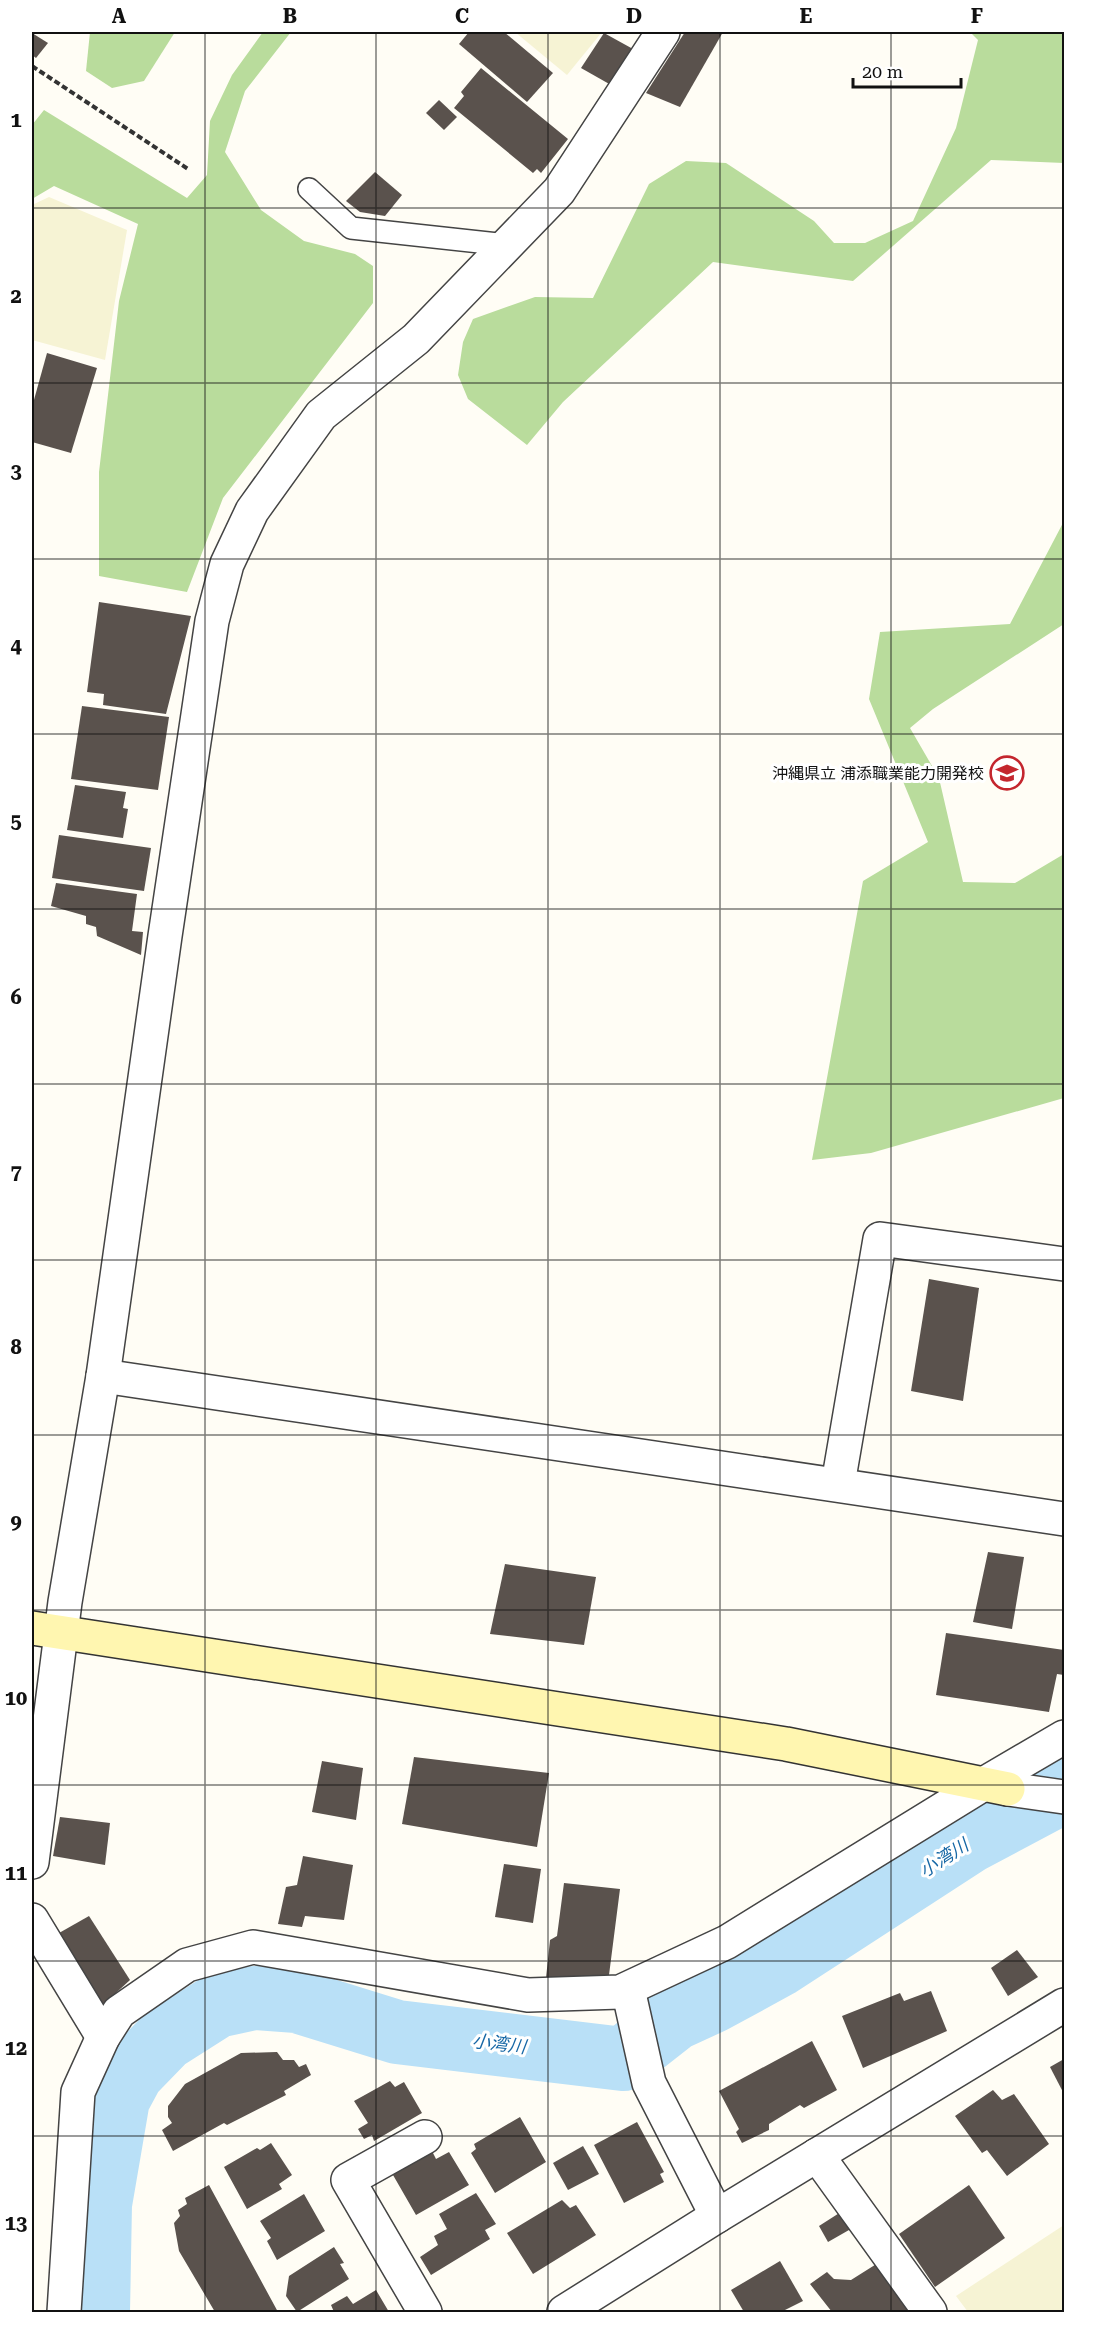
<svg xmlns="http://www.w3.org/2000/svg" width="1096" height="2344" font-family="'Roboto Serif','Noto Sans JP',serif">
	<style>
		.farmland { fill: #f6f3d4 }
		.forest { fill: #b9dc9c }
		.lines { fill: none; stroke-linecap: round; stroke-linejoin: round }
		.river { stroke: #b9e0f7; stroke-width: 64 }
		.building { fill: #5a524d }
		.lane-casing { stroke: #444; stroke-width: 24 }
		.street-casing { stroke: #444; stroke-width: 36 }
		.secondary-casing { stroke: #333; stroke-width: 36 }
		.path { stroke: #333; stroke-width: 4; stroke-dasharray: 6 3; stroke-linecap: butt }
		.lane { stroke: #fff; stroke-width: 21 }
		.street { stroke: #fff; stroke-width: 33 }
		.secondary { stroke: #fff6b0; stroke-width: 33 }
		.grid { fill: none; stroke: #111; stroke-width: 1.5; stroke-opacity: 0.55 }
		.labels { text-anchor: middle; stroke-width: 6; stroke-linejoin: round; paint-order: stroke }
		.poi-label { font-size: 16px; fill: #111; stroke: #fff; text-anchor: end }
		.water-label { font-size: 18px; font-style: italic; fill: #1768a6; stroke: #fff }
		.neatline { fill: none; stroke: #111; stroke-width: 2 }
		.grid-label { font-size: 20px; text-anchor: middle; font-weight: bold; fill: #111 }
	</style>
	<rect width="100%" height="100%" fill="#fffdf5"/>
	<g class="farmland">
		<path d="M515 32H602L567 75Z"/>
		<path d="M49 197 127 230 105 360 32 340V205Z"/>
		<path d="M1064 2225V2312H968L956 2296Z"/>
	</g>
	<g class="forest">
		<path d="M90 32H175L144 81 112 88 86 71Z"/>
		<path d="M263 32H291L245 91 225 152 261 210 304 241 355 254 373 266V303L223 498 187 592 99 576V472L119 301 138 224 54 186 32 199V125L44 110 187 198 207 175 210 121 232 75Z"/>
		<path d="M970 32H1064V163L991 160 853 281 713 262 563 402 527 445 468 399 458 375 463 342 473 319 535 297 593 298 649 184 686 161 726 163 814 221 834 243H865L913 221 956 128 978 40Z"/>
		<path d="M1064 521V624L933 709 910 728 939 778 963 882 1015 883 1064 854V1098L871 1153 812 1160 863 881 928 842 869 699 880 632 1010 624Z"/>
	</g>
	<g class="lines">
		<path class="river" d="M98 2312 100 2204 118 2099 132 2073 165 2039 217 2006 254 1998 297 2001 397 2032 623 2059 674 2019 713 2001 779 1965 970 1841 1064 1791"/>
	</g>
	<g class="building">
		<path d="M469 32H504L553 73 527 102 459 44Z"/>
		<path d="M685 32H723L680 107 646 93Z"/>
		<path d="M32 33 48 43 36 58 32 55Z"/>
		<path d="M604 33 633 49 611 85 581 68Z"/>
		<path d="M481 68 568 139 541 173 537 169 533 173 454 108 464 96 461 92Z"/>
		<path d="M439 100 457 117 444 130 426 113Z"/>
		<path d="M375 172 402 195 385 216 360 212 346 201Z"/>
		<path d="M47 353 97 368 71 453 32 442V407Z"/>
		<path d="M99 602 191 616 166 714 103 705 104 694 87 692Z"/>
		<path d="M82 706 169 717 158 790 71 779Z"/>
		<path d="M75 785 126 792 123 808 128 809 123 838 67 830Z"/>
		<path d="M59 835 151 848 144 891 52 878Z"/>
		<path d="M56 883 137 894 132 931 143 932 141 955 97 936 96 927 86 924V916L51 906Z"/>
		<path d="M929 1279 979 1288 963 1401 911 1391Z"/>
		<path d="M988 1552 1024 1557 1012 1629 973 1622Z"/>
		<path d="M505 1564 596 1577 584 1645 490 1634Z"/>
		<path d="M946 1633 1064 1650V1675L1057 1674 1049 1712 936 1695Z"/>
		<path d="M414 1757 549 1773 537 1847 402 1824Z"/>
		<path d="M322 1761 363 1768 356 1820 312 1812Z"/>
		<path d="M60 1817 110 1823 105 1865 53 1856Z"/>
		<path d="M303 1856 353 1865 344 1920 305 1916 302 1927 278 1924 286 1887 297 1885Z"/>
		<path d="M504 1864 541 1869 533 1923 495 1917Z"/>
		<path d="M564 1883 620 1889 609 1975 569 1981 546 1978 550 1940 557 1936Z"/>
		<path d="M89 1916 130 1980 105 2003 92 2004 52 1937Z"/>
		<path d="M1017 1950 1038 1977 1008 1996 991 1968Z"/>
		<path d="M931 1991 947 2031 863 2068 842 2016 900 1993 904 2001Z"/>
		<path d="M812 2041 837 2090 804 2108 800 2105 769 2124V2130L742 2143 736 2132 739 2129 719 2091Z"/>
		<path d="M277 2052 283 2060H294L299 2067 306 2064 311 2075 284 2091 286 2095 227 2125 224 2123 173 2151 162 2130 172 2123 168 2117V2106L185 2084 241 2053Z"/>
		<path d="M1064 2059V2094L1050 2067Z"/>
		<path d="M390 2081 395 2087 404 2082 422 2113 374 2141 372 2135 364 2139 358 2129 368 2123 354 2101Z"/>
		<path d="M993 2090 1002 2100 1014 2094 1049 2144 1007 2176 987 2150 982 2153 955 2116Z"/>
		<path d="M520 2117 546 2162 495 2193 471 2153 476 2149 474 2144Z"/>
		<path d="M637 2122 664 2172 660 2174 664 2182 624 2203 594 2145Z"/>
		<path d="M271 2143 292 2175 279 2184 282 2189 247 2209 224 2167 257 2148 260 2150Z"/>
		<path d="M583 2146 599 2174 568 2190 553 2163Z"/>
		<path d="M432 2151 436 2159 449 2152 469 2185 416 2215 393 2175Z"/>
		<path d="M209 2185 278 2312H215L179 2251 174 2223 180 2216 178 2210 187 2204 185 2198Z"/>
		<path d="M969 2185 1005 2238 935 2287 899 2234Z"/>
		<path d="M476 2193 496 2224 485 2230 490 2239 431 2275 420 2257 438 2245 434 2236 447 2229 439 2214Z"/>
		<path d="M304 2194 325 2231 277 2260 267 2241 271 2238 260 2221Z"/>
		<path d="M562 2200 570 2208 576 2205 596 2235 533 2274 507 2233Z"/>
		<path d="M844 2210 856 2226 828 2242 819 2226Z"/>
		<path d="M334 2247 344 2263 340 2264 349 2279 297 2312 286 2296 289 2276Z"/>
		<path d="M780 2261 803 2301 781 2312H744L731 2290Z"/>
		<path d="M878 2263 912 2312H832L810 2284 827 2272 834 2279 851 2280Z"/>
		<path d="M376 2290 389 2312H334L331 2305 347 2296 353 2304Z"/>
	</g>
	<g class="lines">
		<g class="lane-casing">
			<path id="lane" d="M309 189 351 228 507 245"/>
		</g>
		<g class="street-casing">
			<g id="street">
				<path d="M103 1376 1064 1519"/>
				<path d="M838 1484 880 1239 1064 1264"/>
				<path d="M1008 1789 1064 1797"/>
				<path d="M32 1862 65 1602 103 1376 165 936 212 621 227 564 252 511 321 415 416 339 559 191 663 32"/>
				<path d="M32 1920 103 2037"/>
				<path d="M628 1989 649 2083 717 2216"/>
				<path d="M817 2155 930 2312"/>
				<path d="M64 2312 78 2092 103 2037 119 2012 187 1965 253 1947 528 1995 620 1992 727 1942 982 1785 1064 1737"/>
				<path d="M425 2312 348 2180 425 2137"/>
				<path d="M564 2312 717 2216 1064 2005"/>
			</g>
		</g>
		<g class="secondary-casing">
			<path id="secondary" d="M32 1628 786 1744 1008 1789"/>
		</g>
		<path class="path" d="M32 66 188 169"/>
		<use href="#lane" class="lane"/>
		<use href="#street" class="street"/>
		<use href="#secondary" class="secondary"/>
	</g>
	<path class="grid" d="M205 32V2312M376 32V2312M548 32V2312M720 32V2312M891 32V2312M32 208H1064M32 383H1064M32 559H1064M32 734H1064M32 909H1064M32 1084H1064M32 1260H1064M32 1435H1064M32 1610H1064M32 1785H1064M32 1961H1064M32 2136H1064"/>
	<defs>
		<g id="school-ring" transform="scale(1.725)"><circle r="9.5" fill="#fff" stroke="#c4262e" stroke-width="1.5"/><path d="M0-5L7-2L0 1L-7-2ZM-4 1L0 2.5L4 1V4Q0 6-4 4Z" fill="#c4262e"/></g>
	</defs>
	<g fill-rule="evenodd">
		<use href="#school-ring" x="1007" y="773"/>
	</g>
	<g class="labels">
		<g class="poi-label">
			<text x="984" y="779">沖縄県立 浦添職業能力開発校</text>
		</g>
		<g class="water-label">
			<text transform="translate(944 1858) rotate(-33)" y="6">小湾川</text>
			<text transform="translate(499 2044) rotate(7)" y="6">小湾川</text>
		</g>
	</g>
	<rect width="1096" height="2344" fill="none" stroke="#ffffff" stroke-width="66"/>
	<path d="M853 78v9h108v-9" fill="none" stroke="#111111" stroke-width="3"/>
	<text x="862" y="78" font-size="18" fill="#111111" stroke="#ffffff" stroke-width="4.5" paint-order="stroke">20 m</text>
	<rect x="33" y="33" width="1030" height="2278" class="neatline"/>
	<g class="grid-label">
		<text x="119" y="23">A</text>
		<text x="290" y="23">B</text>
		<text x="462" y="23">C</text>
		<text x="634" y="23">D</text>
		<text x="806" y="23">E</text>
		<text x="977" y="23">F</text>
		<text x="16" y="127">1</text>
		<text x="16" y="303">2</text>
		<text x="16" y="478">3</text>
		<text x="16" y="653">4</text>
		<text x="16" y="828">5</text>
		<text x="16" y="1004">6</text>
		<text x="16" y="1179">7</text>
		<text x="16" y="1354">8</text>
		<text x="16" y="1529">9</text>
		<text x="16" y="1705">10</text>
		<text x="16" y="1880">11</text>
		<text x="16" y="2055">12</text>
		<text x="16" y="2230">13</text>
	</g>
</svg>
